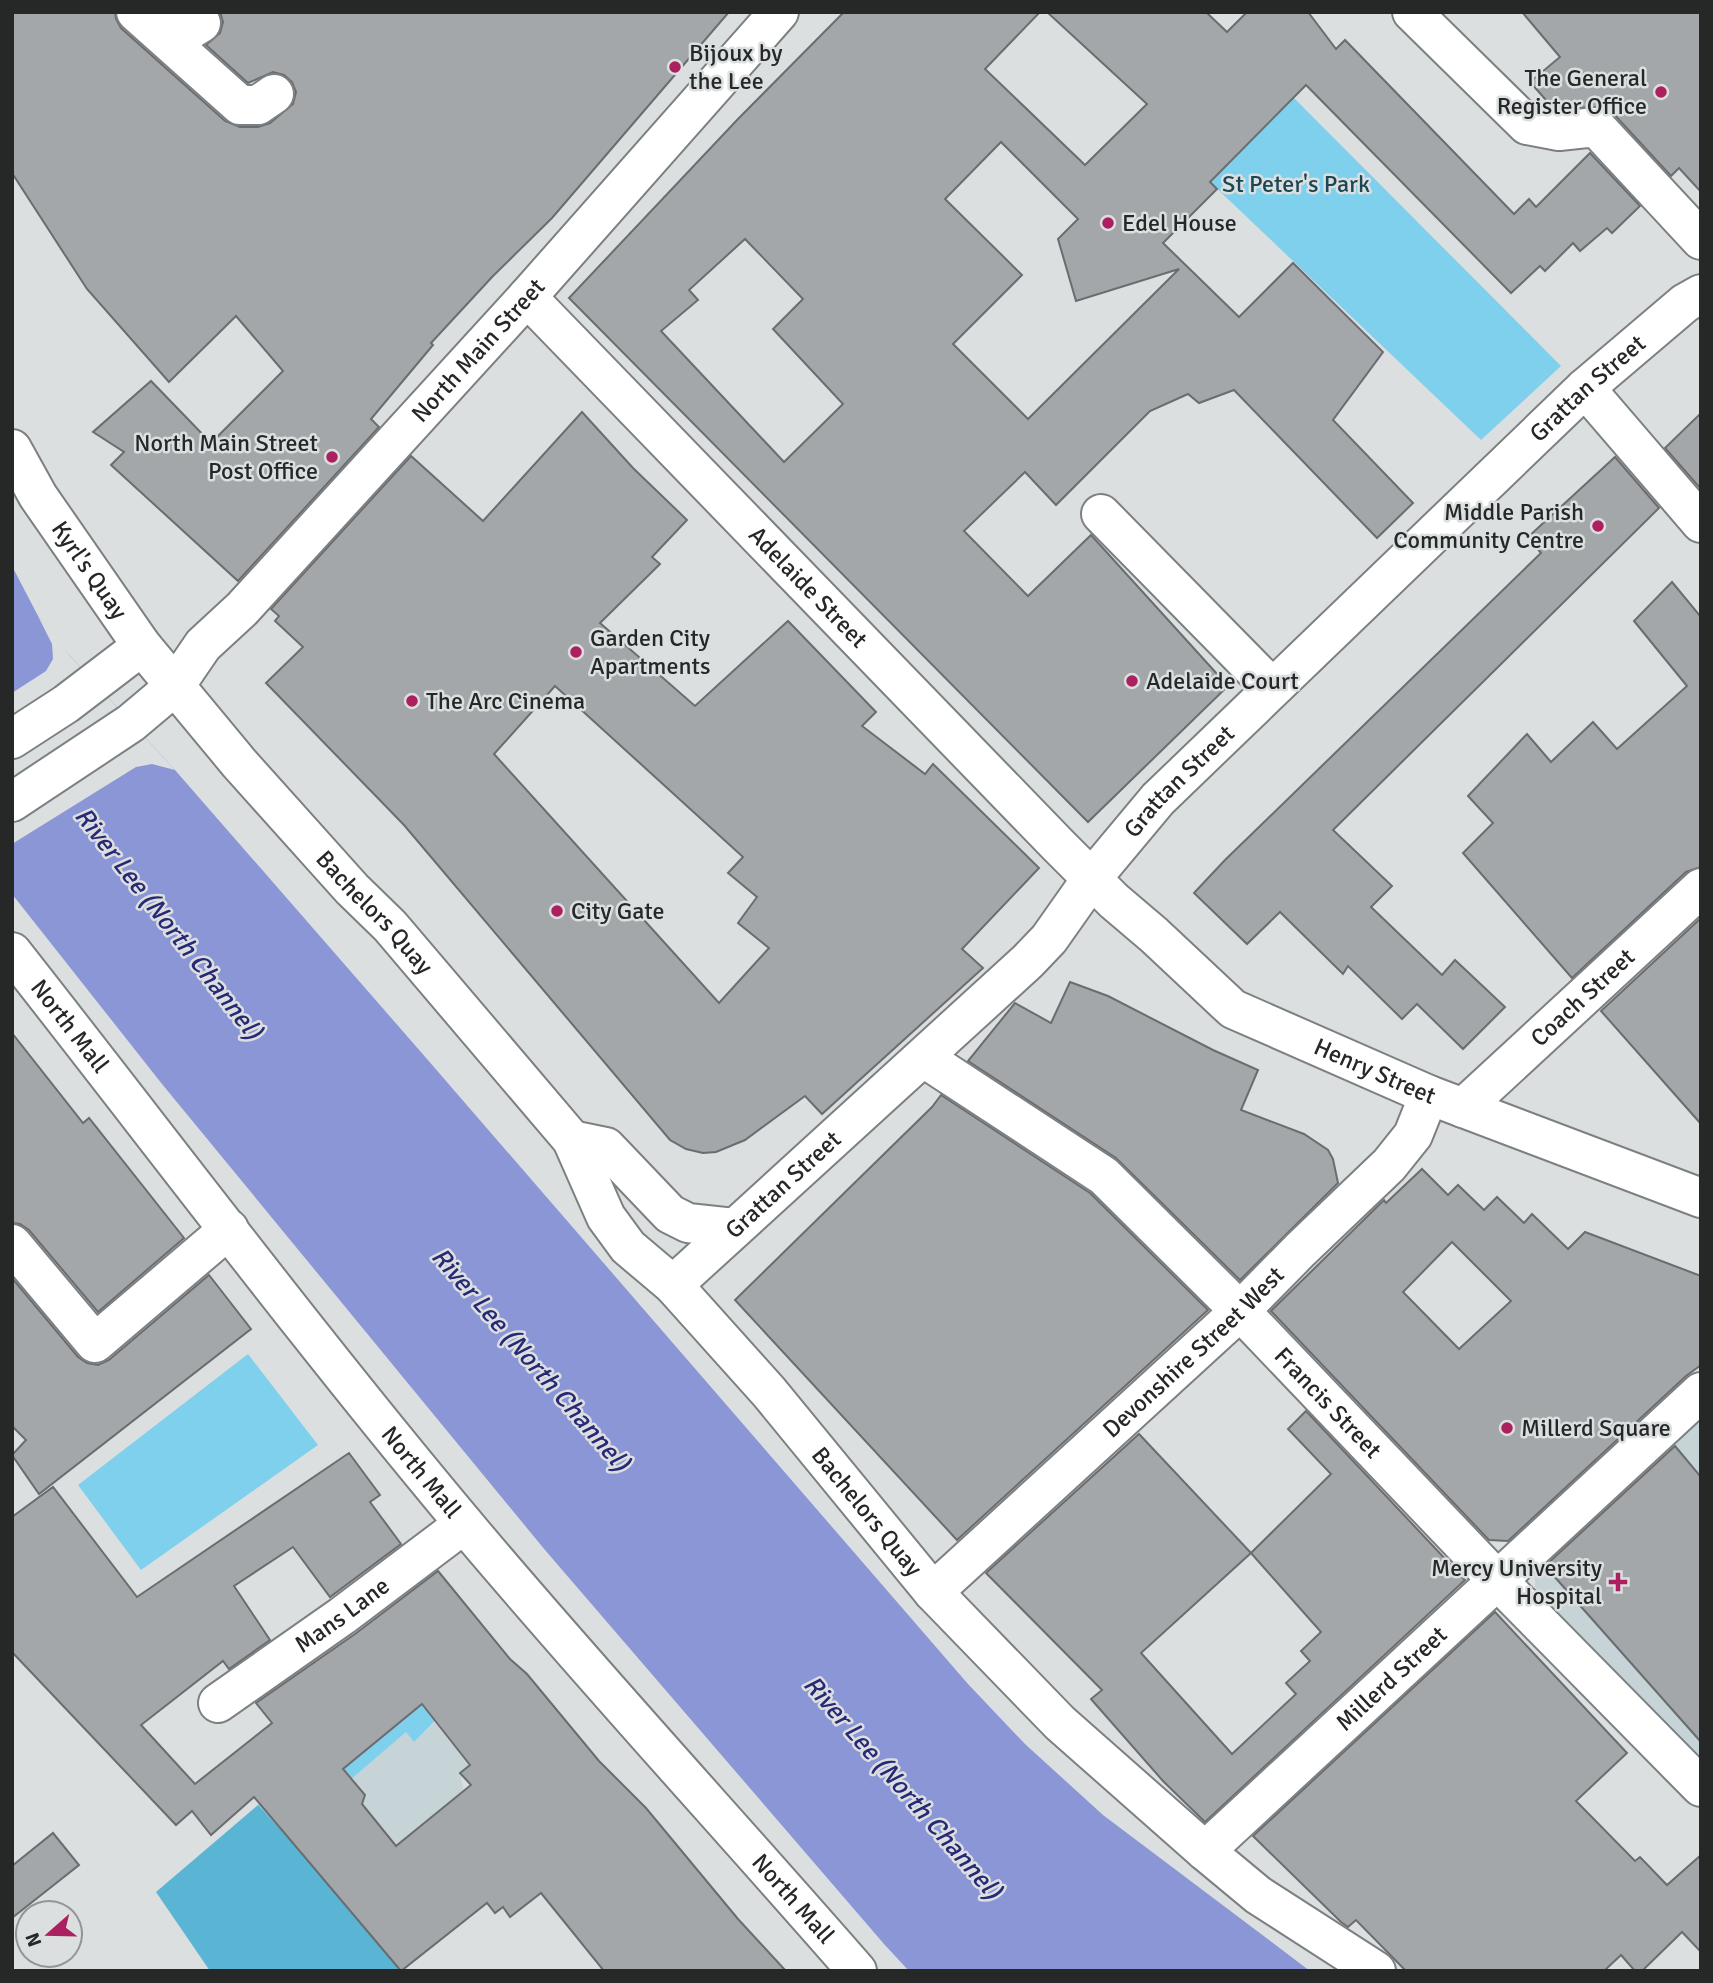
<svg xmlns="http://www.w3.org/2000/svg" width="1713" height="1983" font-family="Signika,sans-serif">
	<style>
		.built { fill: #c6d3d7 }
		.green { fill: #7fd0ec }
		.forest { fill: #59b5d3 }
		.water { fill: #8b96d7 }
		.pier { fill: #dbdfe0 }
		.building { fill: #a4a7aa; stroke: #6a6d6f; stroke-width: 2; fill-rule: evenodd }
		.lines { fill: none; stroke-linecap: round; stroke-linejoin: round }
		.minor-casing { stroke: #7d8082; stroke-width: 42 }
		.major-casing { stroke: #7d8082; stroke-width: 42 }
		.minor { stroke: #fff; stroke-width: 38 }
		.major { stroke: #fff; stroke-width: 38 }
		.poi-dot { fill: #ac205f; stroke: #dbdfe0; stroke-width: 2.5 }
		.labels { text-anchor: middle; stroke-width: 5; stroke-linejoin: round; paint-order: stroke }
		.poi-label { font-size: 24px; fill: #262828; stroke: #dbdfe0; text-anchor: start }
		.park-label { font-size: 24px; fill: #1d4653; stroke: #dbdfe0 }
		.street-label { font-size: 24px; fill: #262828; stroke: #dbdfe0 }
		.water-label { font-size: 26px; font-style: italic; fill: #282874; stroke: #dbdfe0 }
	</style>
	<rect width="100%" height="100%" fill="#dbdfe0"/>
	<g class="built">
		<path d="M1701 1415V1771L1536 1601 1534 1563Z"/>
		<path d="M448 1710 485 1753 460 1773 487 1903 401 1971 286 1835 406 1732 414 1742Z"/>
	</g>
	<g class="green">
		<path d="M1294 98 1561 366 1481 440 1210 182Z"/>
		<path d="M248 1354 318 1445 141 1570 78 1485Z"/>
		<path d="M422 1704 435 1721 414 1742 406 1732 286 1835 258 1805 284 1785 382 1737Z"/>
	</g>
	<path class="forest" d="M258 1805 286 1835 401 1971H210L156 1892Z"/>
	<path class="water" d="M12 566 37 614 60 645 175 770 427 1059 968 1684 1025 1744 1103 1815 1310 1971H909L884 1944 545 1550 162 1084 12 894Z"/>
	<path class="pier" d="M37 614 70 656 175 770 152 764 136 767 12 844V693L46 671 53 659 52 644Z"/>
	<g class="building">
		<path d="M12 12H115L116 19 121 28 225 121 240 127H258L270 123 293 104 296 92 292 82 284 75 273 72 248 83 206 45 220 33 223 22 220 12H729L552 218 493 276 431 343 433 345 371 419 379 427 238 581 111 465 124 452 93 432 151 381 211 443 283 371 236 316 169 382 87 289 12 173Z"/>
		<path d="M844 12H1040L985 69 1085 165 1147 104 1047 12H1206L1227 32 1247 12H1308L1336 49 1345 40 1514 214 1529 199 1536 207 1590 153 1640 206 1612 233 1607 228 1580 251 1573 243 1545 271 1540 266 1511 293 1306 85 1210 182 1217 189 1163 243 1239 317 1293 263 1383 352 1333 420 1413 503 1377 538 1234 390 1199 403 1188 394 1150 411 1056 505 1025 472 964 531 1028 596 1091 535 1228 686 1088 822 569 298 738 119ZM1001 142 1078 219 1058 239 1076 301 1179 269 1028 419 953 344 1022 275 945 199ZM745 239 803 299 773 329 843 404 784 462 661 331 698 300 689 290Z"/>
		<path d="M1522 12H1701V192L1679 168 1671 176 1612 112 1604 107 1553 108 1530 82 1560 57Z"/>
		<path d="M582 412 633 468 687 520 652 557 660 564 600 623 695 706 788 621 876 712 862 726 925 774 933 764 1039 868 962 949 983 968 822 1114 805 1096 745 1140 716 1152 703 1153 686 1149 670 1140 404 825 266 683 303 647 275 621 279 616 271 609 411 456 483 521ZM555 686 743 857 728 873 757 897 738 923 769 948 719 1003 494 754Z"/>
		<path d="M1701 413V487L1700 488 1665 448Z"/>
		<path d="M1615 457 1659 508 1333 830 1392 886 1371 907 1442 975 1455 960 1505 1007 1463 1049 1417 1004 1402 1019 1348 966 1343 974 1280 912 1247 944 1194 893 1225 860 1541 553 1528 537Z"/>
		<path d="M1672 582 1701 617V867L1686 872 1572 978 1463 853 1493 823 1468 796 1527 734 1551 762 1593 722 1617 749 1687 686 1634 621Z"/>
		<path d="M1701 918V1124L1601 1011Z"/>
		<path d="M1070 982 1108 996 1213 1050 1258 1070 1241 1110 1304 1134 1328 1150 1333 1159 1338 1183 1240 1280 1116 1158 968 1061 1015 1003 1051 1023Z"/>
		<path d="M12 1033 83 1123 89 1118 184 1238 98 1312 29 1230 20 1224 12 1223Z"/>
		<path d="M941 1095 1090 1193 1208 1310 957 1540 735 1300 932 1107Z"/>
		<path d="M1422 1169 1448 1195 1458 1185 1484 1210 1497 1197 1524 1223 1532 1214 1568 1249 1585 1232 1701 1276V1365L1686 1376 1508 1541 1489 1540 1271 1311 1384 1200 1386 1203ZM1452 1242 1511 1301 1459 1349 1403 1292Z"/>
		<path d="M209 1275 251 1329 39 1494 12 1455 26 1440 12 1426V1278L78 1357 87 1363 98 1365 109 1360Z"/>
		<path d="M1306 1411 1465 1580 1205 1822 1163 1781 1091 1699 1102 1690 986 1573 1139 1434 1251 1553 1331 1474 1288 1429ZM1251 1553 1321 1632 1301 1651 1310 1661 1286 1683 1296 1694 1232 1754 1141 1653Z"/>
		<path d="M1675 1446 1701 1477V1742L1545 1566Z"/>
		<path d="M349 1453 380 1495 370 1502 401 1544 330 1597 293 1547 234 1586 270 1640 229 1669 223 1661 141 1725 195 1784 272 1723 256 1703 355 1634 438 1571 510 1659 527 1674 599 1761 646 1808 738 1919 786 1971H604L541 1893 510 1917 503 1907 495 1913 487 1903 401 1971 254 1797 211 1835 192 1811 176 1825 12 1652V1517L53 1487 137 1597ZM422 1704 470 1765 460 1773 471 1785 396 1846 362 1804 365 1795 343 1769Z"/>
		<path d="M1495 1612 1627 1753 1576 1801 1635 1861 1640 1857 1667 1885 1701 1855V1952L1682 1932 1642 1971H1635L1621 1955 1604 1971H1406L1356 1920 1348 1927 1341 1922 1253 1836Z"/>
		<path d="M53 1833 79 1865 12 1918V1866Z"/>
	</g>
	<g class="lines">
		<g class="minor-casing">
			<g id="minor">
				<path d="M136 12 240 105H258L274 94"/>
				<path d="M169 12 188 31 201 23"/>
				<path d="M1412 12 1527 125 1559 131 1596 127 1701 240"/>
				<path id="s1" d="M527 297 1058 845 1114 901 1154 935 1233 1009 1429 1095 1701 1198"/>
				<path d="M1585 388 1701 523"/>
				<path d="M1101 514 1272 688"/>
				<path id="s2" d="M175 686 203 645 242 609 527 297 779 12"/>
				<path id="s3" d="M924 1058 1104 1176 1248 1319 1497 1580 1701 1787"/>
				<path id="s4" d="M1463 1108 1701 888"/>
				<path d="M572 1140 606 1147 670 1214 688 1223 734 1228"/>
				<path d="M12 1244 95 1343 229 1229"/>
				<path id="s5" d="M673 1285 1028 961 1049 939 1092 878 1158 799 1585 388 1685 303 1701 294"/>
				<path id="s6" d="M933 1592 1240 1311 1300 1250 1389 1165 1413 1135 1429 1095"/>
				<path id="s7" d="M218 1703 342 1616 464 1524"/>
				<path id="s8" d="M1205 1851 1701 1392"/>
			</g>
		</g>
		<g class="major-casing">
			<g id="major">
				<path id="s9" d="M12 449 38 496 142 646 239 763 352 889 390 926 572 1140 606 1217 628 1247 673 1285 769 1392 933 1592 1060 1723 1205 1851 1258 1895 1376 1971"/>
				<path d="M12 739 66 704 142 646"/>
				<path d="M12 802 131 723 175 686"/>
				<path id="s10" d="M12 952C163 1144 309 1339 466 1526 593 1677 727 1822 857 1971"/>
			</g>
		</g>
		<use href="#minor" class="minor"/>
		<use href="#major" class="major"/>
	</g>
	<g class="poi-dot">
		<circle cx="675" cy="67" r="7"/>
		<circle cx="1661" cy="92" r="7"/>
		<circle cx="1108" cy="223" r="7"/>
		<circle cx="332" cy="457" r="7"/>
		<circle cx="1598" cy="526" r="7"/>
		<circle cx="576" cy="652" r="7"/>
		<circle cx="1132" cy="681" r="7"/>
		<circle cx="412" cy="701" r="7"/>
		<circle cx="557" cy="911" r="7"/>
		<circle cx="1507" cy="1428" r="7"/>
		<path d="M1614.5 1571.5h7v7h7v7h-7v7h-7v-7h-7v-7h7z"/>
	</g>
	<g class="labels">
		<g class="poi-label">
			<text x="689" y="61">Bijoux by<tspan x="689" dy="28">the Lee</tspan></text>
			<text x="1647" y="86" text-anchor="end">The General<tspan x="1647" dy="28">Register Office</tspan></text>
			<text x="1122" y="231">Edel House</text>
			<text x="318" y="451" text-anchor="end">North Main Street<tspan x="318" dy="28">Post Office</tspan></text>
			<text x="1584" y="520" text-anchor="end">Middle Parish<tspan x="1584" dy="28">Community Centre</tspan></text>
			<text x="590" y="646">Garden City<tspan x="590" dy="28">Apartments</tspan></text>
			<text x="1146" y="689">Adelaide Court</text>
			<text x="426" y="709">The Arc Cinema</text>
			<text x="571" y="919">City Gate</text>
			<text x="1521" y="1436">Millerd Square</text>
			<text x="1602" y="1576" text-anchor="end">Mercy University<tspan x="1602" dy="28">Hospital</tspan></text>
		</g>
		<g class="park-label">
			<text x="1296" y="192">St Peter's Park</text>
		</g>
		<g class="street-label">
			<text dy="8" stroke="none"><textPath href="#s2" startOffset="453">North Main Street</textPath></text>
			<text dy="8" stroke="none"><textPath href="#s5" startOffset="1283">Grattan Street</textPath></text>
			<text dy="8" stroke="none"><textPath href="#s9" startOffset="144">Kyrl's Quay</textPath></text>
			<text dy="8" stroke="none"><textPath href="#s1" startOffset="404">Adelaide Street</textPath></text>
			<text dy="8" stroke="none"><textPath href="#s5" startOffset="716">Grattan Street</textPath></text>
			<text dy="8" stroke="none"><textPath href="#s9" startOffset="590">Bachelors Quay</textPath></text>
			<text dy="8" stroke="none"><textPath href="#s4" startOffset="163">Coach Street</textPath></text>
			<text dy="8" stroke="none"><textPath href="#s10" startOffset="94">North Mall</textPath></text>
			<text dy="8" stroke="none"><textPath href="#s1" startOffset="1158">Henry Street</textPath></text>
			<text dy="8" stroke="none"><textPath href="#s5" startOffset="149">Grattan Street</textPath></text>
			<text dy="8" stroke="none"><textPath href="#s6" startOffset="354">Devonshire Street West</textPath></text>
			<text dy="8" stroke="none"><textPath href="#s3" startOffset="534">Francis Street</textPath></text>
			<text dy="8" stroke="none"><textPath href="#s10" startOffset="662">North Mall</textPath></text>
			<text dy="8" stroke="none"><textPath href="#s9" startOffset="1370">Bachelors Quay</textPath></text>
			<text dy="8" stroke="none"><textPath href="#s7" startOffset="152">Mans Lane</textPath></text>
			<text dy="8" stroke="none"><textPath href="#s8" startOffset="254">Millerd Street</textPath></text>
			<text dy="8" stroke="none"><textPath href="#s10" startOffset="1228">North Mall</textPath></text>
		</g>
		<g class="water-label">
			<text transform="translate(169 923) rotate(52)" y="9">River Lee (North Channel)</text>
			<text transform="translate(531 1359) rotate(49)" y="9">River Lee (North Channel)</text>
			<text transform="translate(903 1787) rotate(49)" y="9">River Lee (North Channel)</text>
		</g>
	</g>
	<rect width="1713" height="1983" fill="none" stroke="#262828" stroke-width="28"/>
	<g transform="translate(49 1934) rotate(250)"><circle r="33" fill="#dbdfe0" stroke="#939696" stroke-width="2"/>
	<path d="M0-5L12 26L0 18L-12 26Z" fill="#ac205f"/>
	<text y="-10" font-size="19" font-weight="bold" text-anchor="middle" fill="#262828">N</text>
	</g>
</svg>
